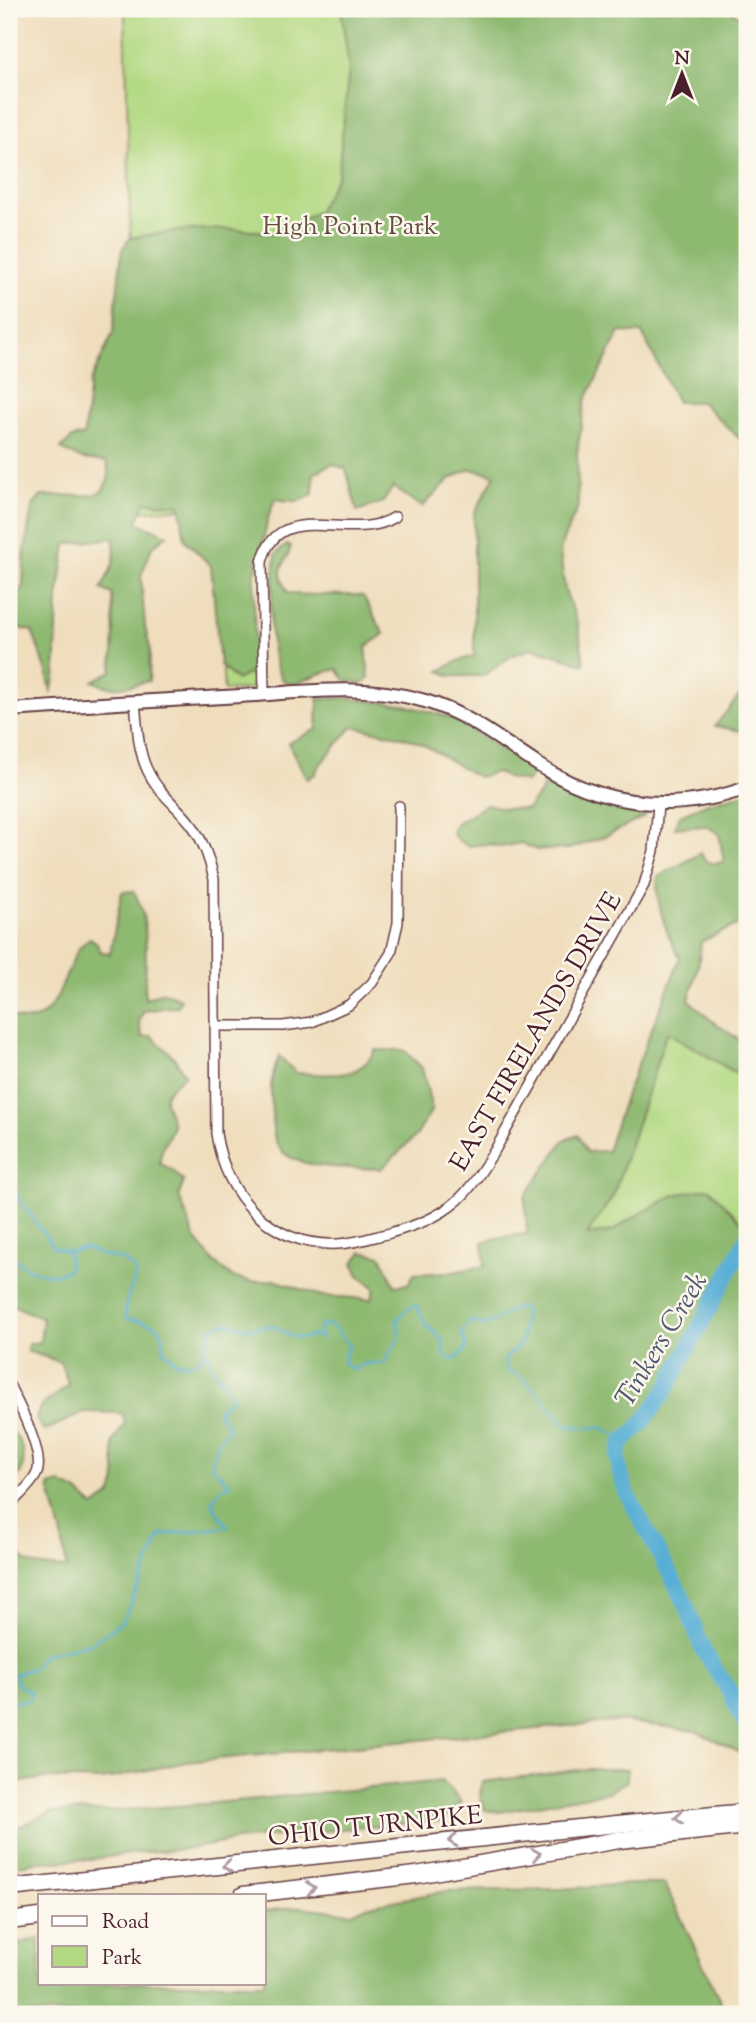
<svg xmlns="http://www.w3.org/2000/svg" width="756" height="2023" font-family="'Sorts Mill Goudy',serif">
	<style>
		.green { fill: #b3d983; stroke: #7e7c57; stroke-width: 2 }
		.forest { fill: #8eb971; stroke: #6c6c4e; stroke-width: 2 }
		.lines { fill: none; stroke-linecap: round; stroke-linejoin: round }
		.stream { stroke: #59afd5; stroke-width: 2.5 }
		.river { stroke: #59afd5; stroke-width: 16 }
		.street-casing { stroke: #633c41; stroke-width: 12 }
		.secondary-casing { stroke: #633c41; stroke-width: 16 }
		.highway-casing { stroke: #633c41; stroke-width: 19 }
		.street { stroke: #fff; stroke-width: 9 }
		.secondary { stroke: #fff; stroke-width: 12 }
		.highway { stroke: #fff; stroke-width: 16 }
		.oneway { stroke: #ae9aa0 }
		.labels { text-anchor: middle; stroke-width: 5; stroke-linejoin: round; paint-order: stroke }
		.park-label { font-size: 26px; fill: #644e41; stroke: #fbf7ec }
		.street-label { font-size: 26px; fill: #4a1f2b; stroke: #fbf7ec }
		.water-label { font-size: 28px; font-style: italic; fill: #50596f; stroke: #fbf7ec }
	</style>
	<rect width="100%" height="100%" fill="#fbf7ec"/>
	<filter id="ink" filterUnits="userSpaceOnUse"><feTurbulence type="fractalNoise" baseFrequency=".0143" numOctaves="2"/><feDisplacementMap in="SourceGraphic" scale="14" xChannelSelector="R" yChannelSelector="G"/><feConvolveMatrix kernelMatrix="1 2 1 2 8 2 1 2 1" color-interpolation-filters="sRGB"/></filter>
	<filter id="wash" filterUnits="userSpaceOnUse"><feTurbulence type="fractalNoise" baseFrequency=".00686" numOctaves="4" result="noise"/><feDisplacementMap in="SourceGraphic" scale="28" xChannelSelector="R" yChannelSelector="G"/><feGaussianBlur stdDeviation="1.57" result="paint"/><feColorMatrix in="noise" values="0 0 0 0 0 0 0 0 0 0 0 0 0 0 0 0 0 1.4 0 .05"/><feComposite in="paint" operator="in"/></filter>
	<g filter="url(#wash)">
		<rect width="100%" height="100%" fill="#efddbc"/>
		<g class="green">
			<path d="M125 9H562L245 445 252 689 224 691 212 507 137 511Z"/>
			<path d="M667 1032 741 1076 747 1077V1228L730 1212 627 1221 614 1231 586 1235 613 1196Z"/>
		</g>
		<g class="forest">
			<path d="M341 9H729L747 23V469L741 440 701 402H677L642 333 620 332 585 401 577 453 578 507 563 540 560 553 565 590 578 624 584 664 533 648 513 655 483 676H450L440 671 458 661 474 656V514L495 475 470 469 450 479 422 507 393 487 383 502 357 511 346 469 332 464 314 473 313 494C301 504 289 501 275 499L269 515 254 578 255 671 236 680 220 665 211 566 185 540 180 505 145 502 137 522 167 535 152 547 141 576 145 627 150 648 149 681C129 686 112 692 93 681L112 671 114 636 112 594 101 589C110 573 119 557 113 538L66 544 58 598 55 679 51 691 47 672 32 631 15 627 9 612 23 586 25 550 32 507 41 496 93 495 102 491 109 478 107 462 82 459 61 449 72 438 84 435 90 382 113 333 122 249 130 238C178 229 228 225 276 234L318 211 338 175 349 68Z"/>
			<path d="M287 545 291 546C286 568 273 565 288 593 313 597 338 593 363 596L384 634 366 647 369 678 363 684 345 680 337 669 319 674 293 685 282 680C263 642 273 593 276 553Z"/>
			<path d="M747 686V732L715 726Z"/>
			<path d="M344 698 405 705 452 718 536 771 527 782 507 778 496 772 479 777C459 768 442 754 422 744 402 734 374 732 353 726L318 767 315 774 307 779 288 743 317 729 318 699Z"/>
			<path d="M545 777C574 794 613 807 647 809L644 817 604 837 569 849 536 850 522 843 500 847 489 844 467 846 458 840 452 833 455 824 487 804 502 808 527 809 542 791Z"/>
			<path d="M747 793V920L701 942 699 962 689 1000 712 1021 747 1045V1077L741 1076 667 1032 613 1196 587 1235 614 1231 627 1221 674 1195 709 1188 747 1228V1756L696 1731 620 1721 186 1762 102 1780 45 1778 9 1784V1542C26 1569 37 1566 67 1568L61 1532 49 1486 60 1483 77 1491 94 1507 112 1494 116 1480 113 1442 125 1423 122 1413 84 1412 44 1431 36 1419 40 1407 69 1385 60 1362 27 1351 28 1344 40 1342 43 1319 15 1306 9 1308V1015C13 1017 20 1020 25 1020 57 1023 65 970 78 950 81 945 85 942 90 938L96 942 100 951 110 954 122 892 133 891C152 917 144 968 145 999L163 992 181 999 178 1006 144 1011 139 1022 142 1037 151 1036 173 1056 185 1075C157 1098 164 1094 173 1125 168 1141 160 1147 160 1163L172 1170 184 1182 179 1195 194 1237 214 1262 232 1277 252 1282 274 1280 322 1296 372 1299 375 1288 359 1275 353 1263 362 1252 381 1256 395 1286 408 1284 414 1274 453 1272 485 1266 483 1242 500 1237 527 1234 525 1197 564 1140 578 1135 587 1152 607 1151 626 1094 680 958C668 939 654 900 658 877L701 853C705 865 714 864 724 862L719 834 707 826 675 828 680 815 708 803Z"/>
			<path d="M375 1050H404L422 1068 432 1109 417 1135 381 1169C353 1167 294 1172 278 1146 273 1137 272 1124 272 1114 270 1087 270 1081 279 1056L296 1073C326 1074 360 1082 375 1050Z"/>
			<path d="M9 1428C27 1446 30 1469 9 1486Z"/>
			<path d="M586 1769H627V1781L609 1792 500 1812 485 1810 480 1796 482 1782Z"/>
			<path d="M442 1781 461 1802 441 1821 343 1829 237 1840 190 1849 143 1852 93 1859 36 1862 9 1867V1831L51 1812 108 1811 204 1804Z"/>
			<path d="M629 1884H665L726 2014H9V1946L40 1938V1983H264V1911L301 1907 352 1913 367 1906 447 1891 560 1889Z"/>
		</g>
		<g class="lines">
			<g class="stream">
				<path d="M9 1172 18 1198 54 1247 68 1252 85 1248 101 1255 123 1260 135 1269C137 1286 120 1303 127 1319 138 1319 148 1323 159 1327L163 1337 164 1350 176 1362C207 1368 204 1349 212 1328L227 1323 246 1328 267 1326 275 1327 293 1337 305 1338 313 1335 322 1338 319 1328 322 1325H331L349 1345 343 1363 354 1370C366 1362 370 1362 384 1364L400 1336 397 1320 407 1309 416 1305 426 1325 443 1340V1354L450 1359H456L466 1349V1343L461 1334 469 1322C477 1320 478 1326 486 1324 499 1321 507 1311 519 1307L525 1311 521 1343 504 1360 507 1370 523 1378 567 1426 588 1428 601 1427 621 1437"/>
				<path d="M9 1243C10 1249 11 1255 15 1259 29 1271 53 1281 69 1269L68 1252"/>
				<path d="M9 1703 29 1700 31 1692 18 1685 15 1674 34 1668 43 1655 92 1643 123 1621 161 1535 228 1527 211 1503 221 1488 230 1485 212 1466C214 1451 217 1439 229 1429L218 1410 233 1397 214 1369 207 1352"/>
				<path d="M9 1734 11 1738V1753L9 1755"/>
			</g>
			<path class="river" d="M747 1238 665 1392 641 1425 622 1443 618 1456 620 1472 626 1492 686 1604 703 1650 731 1694 747 1728"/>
		</g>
	</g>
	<g filter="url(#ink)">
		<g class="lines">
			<g class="street-casing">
				<g id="street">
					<path d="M264 694 262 562C278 496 353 545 395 517"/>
					<path d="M135 702C138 728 137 754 151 777 162 797 181 809 194 828 204 843 210 861 214 879L216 1134C226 1196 271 1247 338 1244 356 1243 373 1237 390 1233 414 1226 438 1218 457 1201 473 1187 483 1168 495 1150L644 885 654 851 658 805"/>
					<path d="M215 1026H283L312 1022 349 1005 372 983 391 953 398 923 399 806"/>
					<path d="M9 1385C18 1403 45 1454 37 1473 32 1485 18 1496 9 1506"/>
				</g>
			</g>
			<g class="secondary-casing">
				<path id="secondary" d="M9 710C86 705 164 700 241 696 302 692 366 683 425 701 469 714 502 742 540 766 606 808 675 813 747 788"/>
			</g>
			<g class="highway-casing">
				<g id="highway">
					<path d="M9 1888 617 1824 747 1812"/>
					<path d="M243 1895 416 1875 619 1840 747 1826"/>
					<path d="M9 1921 40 1917"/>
				</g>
			</g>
			<use href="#street" class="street"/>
			<use href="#secondary" class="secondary"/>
			<use href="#highway" class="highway"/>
		</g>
		<defs><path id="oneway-chevron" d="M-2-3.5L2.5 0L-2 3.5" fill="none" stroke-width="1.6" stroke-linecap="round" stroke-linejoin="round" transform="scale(1.75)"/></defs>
		<g class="oneway">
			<use href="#oneway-chevron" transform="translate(679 1818) rotate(175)"/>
			<use href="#oneway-chevron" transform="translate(453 1841) rotate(174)"/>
			<use href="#oneway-chevron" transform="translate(536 1854) rotate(-10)"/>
			<use href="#oneway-chevron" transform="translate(227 1866) rotate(174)"/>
			<use href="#oneway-chevron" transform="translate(311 1888) rotate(-6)"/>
		</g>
	</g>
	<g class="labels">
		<g class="park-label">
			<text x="350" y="234">High Point Park</text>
		</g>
		<g class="street-label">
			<text transform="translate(535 1031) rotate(-60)" y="9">EAST FIRELANDS DRIVE</text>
			<text transform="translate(375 1825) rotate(-6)" y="9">OHIO TURNPIKE</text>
		</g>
		<g class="water-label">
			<text transform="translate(660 1339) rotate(-59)" y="10">Tinkers Creek</text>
		</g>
	</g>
	<rect width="756" height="2023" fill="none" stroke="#fbf7ec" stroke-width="35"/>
	<rect x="38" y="1894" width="228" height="91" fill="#fbf7ec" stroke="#b4a19f" stroke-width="2"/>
	<rect x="52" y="1916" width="35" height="10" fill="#ffffff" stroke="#b4a19f" stroke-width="2"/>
	<text x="102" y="1928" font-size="21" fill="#4a1f2b">Road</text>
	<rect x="52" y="1946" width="35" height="21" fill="#b3d983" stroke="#b4a19f" stroke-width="2"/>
	<text x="102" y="1964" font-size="21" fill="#4a1f2b">Park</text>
	<g transform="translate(682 74)" stroke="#fbf7ec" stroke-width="5" paint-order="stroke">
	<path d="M0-5L12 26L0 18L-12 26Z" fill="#4a1f2b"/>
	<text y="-10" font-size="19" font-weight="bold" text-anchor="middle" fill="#4a1f2b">N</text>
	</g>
</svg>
